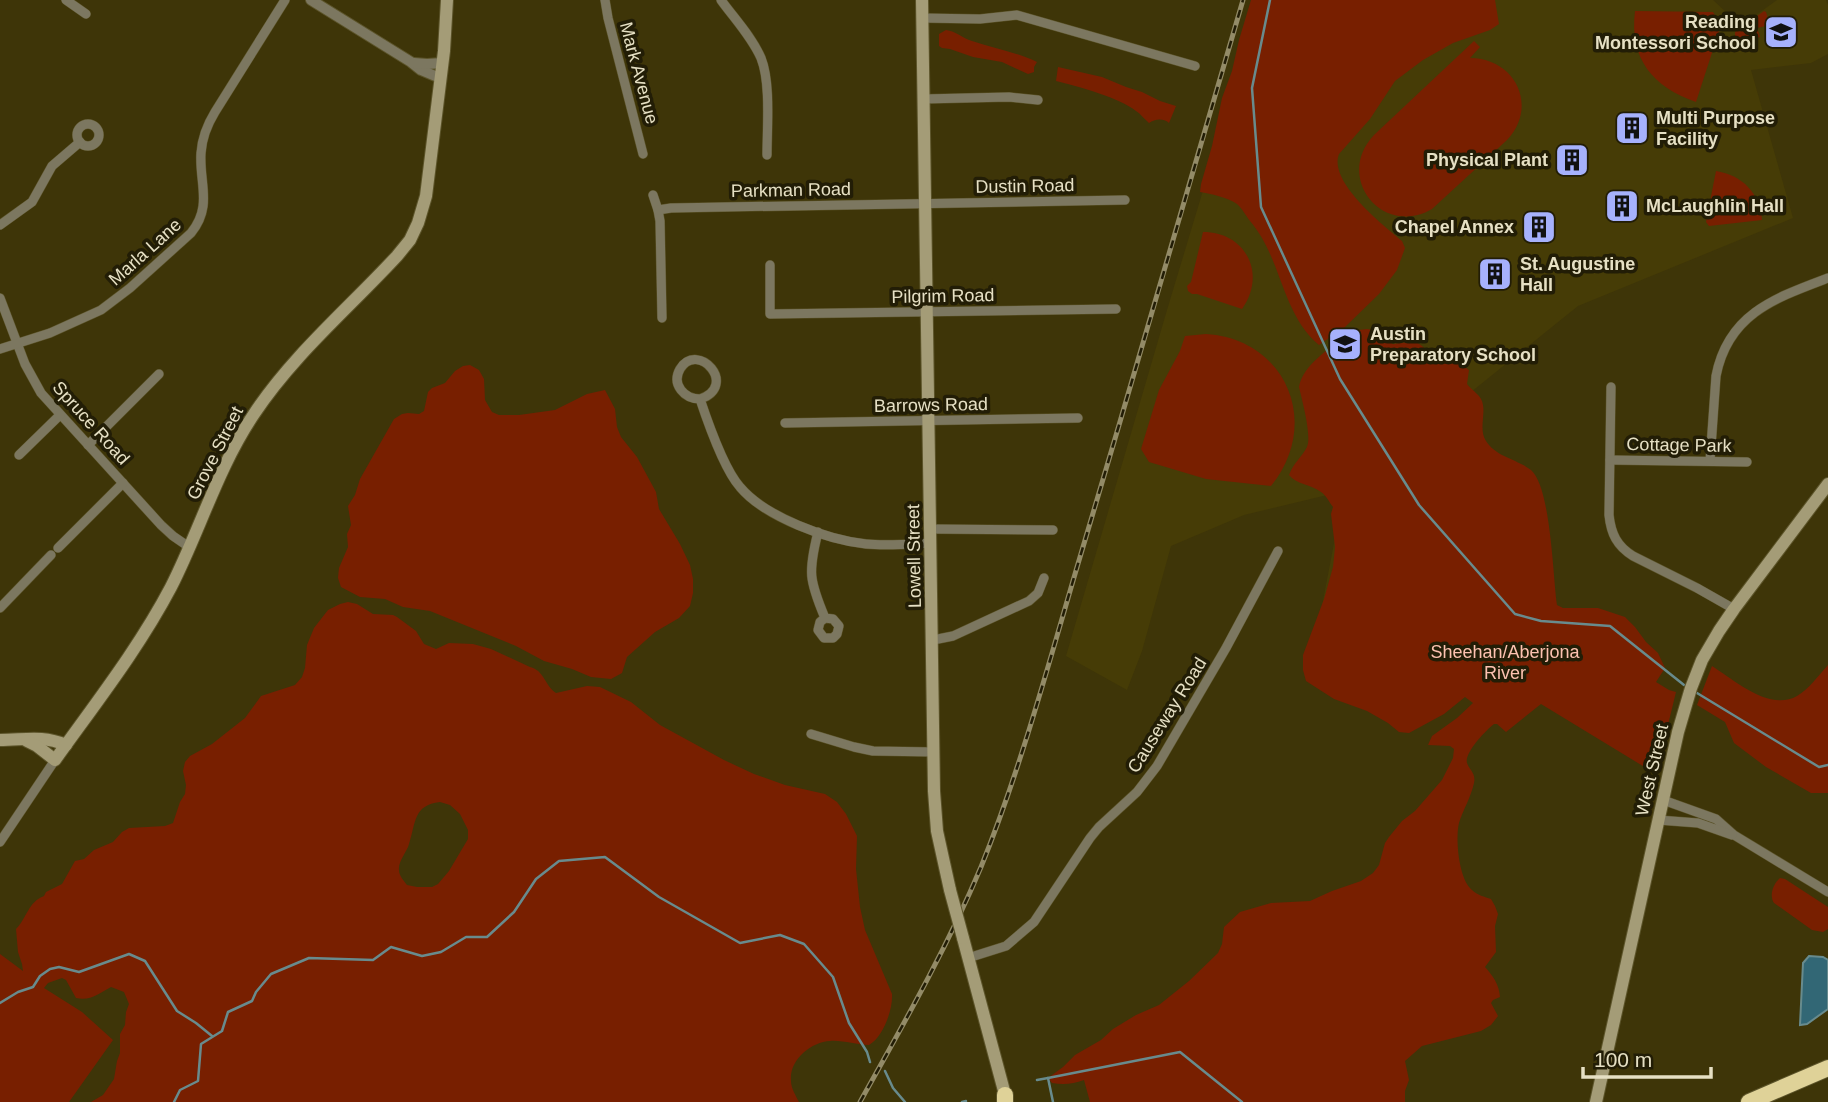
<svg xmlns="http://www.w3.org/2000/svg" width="1828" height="1102" font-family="Helvetica,sans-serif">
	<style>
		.built { fill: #463c06 }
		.green { fill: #781f00; fill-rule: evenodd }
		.water { fill: #326775; stroke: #688b8d; stroke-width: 2 }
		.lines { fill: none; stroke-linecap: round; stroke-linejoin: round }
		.stream { stroke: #688b8d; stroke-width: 2.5 }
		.minor-casing { stroke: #5c542a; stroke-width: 10 }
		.tertiary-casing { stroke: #5c542a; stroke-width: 12 }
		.secondary-casing { stroke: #5c542a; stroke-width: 14 }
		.motorway-casing { stroke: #5c542a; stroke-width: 18 }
		.minor { stroke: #7c7760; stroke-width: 9 }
		.tertiary { stroke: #7c7760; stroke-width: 10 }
		.secondary { stroke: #a49c77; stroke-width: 12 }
		.motorway { stroke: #dfd298; stroke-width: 16 }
		.rail-casing { stroke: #938b67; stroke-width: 5 }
		.rail { stroke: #221d06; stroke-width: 2.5; stroke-dasharray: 8; stroke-linecap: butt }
		.secondary-bridge-casing { stroke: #5c542a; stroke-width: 14; stroke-linecap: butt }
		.secondary-bridge { stroke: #a49c77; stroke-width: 12 }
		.labels { text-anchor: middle; stroke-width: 7; stroke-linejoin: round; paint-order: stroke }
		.poi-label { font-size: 18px; font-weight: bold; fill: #e6e0c4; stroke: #221d06; text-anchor: start }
		.street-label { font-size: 18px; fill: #e6e0c4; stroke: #221d06 }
		.park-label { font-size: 18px; fill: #fdc2b0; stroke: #221d06 }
	</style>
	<rect width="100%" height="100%" fill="#3e3508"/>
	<path class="built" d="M1262 0H1713L1741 26 1777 0H1826L1828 5V54L1811 63 1751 70 1793 218 1578 306 1450 409 1312 658 1344 491 1244 515 1171 546 1142 651 1127 690 1066 656 1167 310 1236 81Z"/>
	<g class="green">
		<path d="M1251 0H1495L1499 24 1490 30 1453 43 1423 60 1395 81 1370 119 1339 154C1328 182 1383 225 1402 241L1405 248 1397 270 1379 294 1345 327 1319 345C1281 313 1282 258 1250 221 1246 216 1242 208 1237 204 1227 197 1211 194 1200 192L1201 184 1212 146 1222 98 1232 71 1239 40Z"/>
		<path d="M1635 11 1713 12 1721 25 1696 102C1653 87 1629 59 1635 11Z"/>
		<path d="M1764 11 1766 12 1770 25 1757 28 1760 37 1745 41 1735 37V32Z"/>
		<path d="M946 30C956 31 962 38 972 41 993 48 1016 52 1037 62L1034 67V72L1028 74 1002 62 973 57 950 49 942 48 939 46V34Z"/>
		<path d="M1474 41 1480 47 1470 58C1515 58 1539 106 1507 140L1432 209C1382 238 1334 177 1374 135Z"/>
		<path d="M1058 67 1102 77 1126 87 1142 92 1160 101 1176 106 1169 123C1163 118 1155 119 1149 123 1144 119 1141 114 1136 111 1120 98 1077 86 1056 81Z"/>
		<path d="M1716 171C1742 175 1760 193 1762 220L1709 226 1706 222Z"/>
		<path d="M1203 232C1246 232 1267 274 1242 309L1197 294H1192L1188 291 1187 286 1191 282Z"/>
		<path d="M1367 329 1373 330 1393 344 1415 341 1422 346 1436 359 1460 364 1469 370 1467 384C1472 391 1482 395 1483 405 1485 416 1479 430 1486 441 1496 457 1517 459 1531 470 1551 487 1553 578 1557 605L1563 608H1598L1625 617 1635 627 1646 642 1658 653 1665 668 1656 682 1669 690 1676 692 1656 774 1541 704 1506 732 1497 724H1494C1486 730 1464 753 1467 763 1470 771 1476 773 1474 783 1471 797 1463 810 1459 823 1455 839 1459 880 1472 890 1477 895 1485 897 1491 899L1495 906 1498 914 1495 926 1496 952 1485 967C1493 976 1499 984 1500 997L1493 1000 1491 1003 1498 1016 1491 1025 1481 1031 1422 1046 1405 1061 1409 1080 1405 1091V1102H1090L1084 1080C1073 1084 1064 1085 1052 1083L1048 1078 1063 1067 1075 1055 1101 1040 1113 1029 1136 1015 1159 1005 1189 981 1218 953 1222 944 1224 927 1240 912 1271 903 1310 901 1332 891 1361 881 1373 873 1379 865 1385 843 1389 837 1402 821 1415 811 1442 780 1453 758 1454 749 1450 746 1428 745 1432 736 1457 718 1473 703 1465 697 1444 714 1409 733 1399 732 1388 723 1367 711 1334 699 1306 681 1303 670V655L1324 599 1333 567 1335 547 1331 514 1333 507C1329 502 1326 495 1321 492 1311 484 1297 485 1289 475 1294 462 1302 457 1307 447 1312 436 1302 400 1299 387 1303 364 1330 350 1345 334L1350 331Z"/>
		<path d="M1206 334C1286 339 1322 423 1271 486L1206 479 1149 462 1141 449 1159 390 1180 351 1185 336Z"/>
		<path d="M470 365 479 370 484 379 485 400 492 412 499 415H519L555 410 587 394 605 390 615 409 617 427 621 437 637 457 656 492 659 509 680 544 690 565 693 579V593L690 606 679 618 655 632 627 657 622 673 611 679 591 677 572 669 544 661 516 646 430 611 403 607 385 599 360 597 341 587 338 578 339 568 348 547 347 534 351 525 348 506 355 495 360 479 394 419 402 414 408 413 419 414 424 411 428 392 432 388 445 383 455 371 463 366Z"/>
		<path d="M348 602 357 604 373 614 393 615 397 617 416 631 424 644 436 649 449 643 473 644 491 649 530 667C544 670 545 686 556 693L587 686 600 687 631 702 660 725 724 760 754 774 785 785 825 794 837 802 846 814 857 836 856 869 860 907 865 930 892 994C893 1010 883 1037 869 1045 856 1045 843 1040 830 1041 811 1042 789 1060 791 1081 791 1088 796 1096 799 1102H91L103 1095 114 1079 117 1061 120 1053V1034L125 1025 126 1012 129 1004 124 992 111 987C98 994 91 1001 76 998L66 980 62 978 48 983 44 988 82 1012 113 1040 69 1102H0V954L23 971 22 964 18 952 16 929C27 918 28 902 44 896L46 892 62 884 75 861 84 859 94 850 113 842 122 832 129 828 165 826 173 823 180 802 185 794 186 785 183 771 185 762 190 756 212 744 245 718 261 696 295 685 302 677 305 668 307 645 314 628 328 610 340 604ZM440 802 450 805 460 814 468 830V839L449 871 438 884 432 887H417L407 885C404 881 399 876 399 870 398 861 407 852 409 844 416 823 413 805 440 802Z"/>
		<path d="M1828 665V793H1811L1766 767 1734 743 1725 722 1697 705 1712 666C1734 680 1770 712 1797 696 1808 690 1819 675 1828 665Z"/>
		<path d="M1780 878 1785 879 1828 907V929L1823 932 1812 930 1774 903C1769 895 1773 884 1780 878Z"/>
	</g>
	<path class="water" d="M1809 956 1823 957 1828 960V1009L1807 1024 1800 1025 1803 963Z"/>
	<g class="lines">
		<g class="stream">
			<path d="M1270 0 1252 88 1261 207 1340 379 1419 505 1515 614 1541 621 1610 626 1684 685"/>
			<path d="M1697 693 1819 767 1828 765"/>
			<path d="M0 1003 18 992 33 987 40 976 50 969 59 967 79 972 129 954 145 961 177 1011 196 1023 212 1036"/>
			<path d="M885 1071 893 1088 905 1102"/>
			<path d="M1048 1078 1180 1052 1242 1102"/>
			<path d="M1037 1080 1048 1078 1053 1102"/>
			<path d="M174 1102 180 1090 198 1081 201 1044 222 1031 228 1012 252 1001 256 992 271 974 309 958 373 960 391 947 422 956 441 952 466 937H487L514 912 536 879 559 861 605 857 659 897 740 943 780 935 804 944 833 977 849 1023 867 1052 870 1062"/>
			<path d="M962 1102 966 1101"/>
		</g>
		<g class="minor-casing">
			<g id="minor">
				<path d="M66 0 86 14"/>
				<path d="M605 0 608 18 643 154"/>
				<path d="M721 0C734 18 752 37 761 58 771 83 767 128 767 155"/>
				<path d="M922 18 980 19 1017 15 1195 66"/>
				<path d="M923 99 1009 97 1038 100"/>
				<circle cx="88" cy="135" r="11"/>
				<path d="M653 195 658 210 660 221 662 318"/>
				<path d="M658 210 671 208 1125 200"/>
				<path d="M0 225 32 202 52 166 80 142"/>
				<path d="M770 265V314L1116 309"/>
				<path d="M0 298 25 364 41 393 161 525 173 536 189 547"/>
				<path d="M0 349 50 333 101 310 130 288 191 233C213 206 199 183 201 153 202 138 207 125 215 112L285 0"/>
				<path d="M1611 387 1609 515C1611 534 1617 546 1633 556L1697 588 1734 609"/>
				<path d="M700 399C685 399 671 385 680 369 698 340 739 386 700 399 708 423 724 469 740 487 765 517 828 540 866 544 888 546 910 544 931 543"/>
				<path d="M785 423 1078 418"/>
				<path d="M88 445 159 374"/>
				<path d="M19 455 60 415"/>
				<path d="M1610 460 1747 462"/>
				<path d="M1710 461 1716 376C1728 314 1775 298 1828 278"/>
				<path d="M931 529 1053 530"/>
				<path d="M818 532C808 572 809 580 825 618L820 622 818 630 824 638H833L837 634 839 626 833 619 825 618"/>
				<path d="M58 548 123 483"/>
				<path d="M0 608 51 555"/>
				<path d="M933 640 953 636 1029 601 1038 593 1044 578"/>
				<path d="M811 734 854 747 873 751 934 752"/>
				<path d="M1663 800 1716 819 1734 835 1828 892"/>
				<path d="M1658 820 1698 823 1732 835"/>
				<path d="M0 842 55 760"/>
				<path d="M968 958 1006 946 1034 922 1090 838 1099 827 1137 792 1157 766 1226 648 1278 551"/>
			</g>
		</g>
		<g class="tertiary-casing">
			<g id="tertiary">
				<path d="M311 0 411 62 421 70 440 78"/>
				<path d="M414 63 427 64 442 63"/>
			</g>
		</g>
		<g class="secondary-casing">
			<g id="secondary">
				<path d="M922 0 934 791 937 831 950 890"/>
				<path d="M0 740C25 740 42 735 66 745"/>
				<path d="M27 741 37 746 55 760C95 704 139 648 171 587 200 530 218 467 254 414 293 355 349 308 397 256L410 240 418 223 426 196 444 51 447 0"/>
				<path d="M963 938 1007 1102"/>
				<path d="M1596 1102 1678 732 1691 688 1702 660 1719 631 1734 609 1828 484"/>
			</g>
		</g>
		<g class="motorway-casing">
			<g id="motorway">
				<path d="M1005 1102V1095"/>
				<path d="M1749 1102 1828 1068"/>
			</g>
		</g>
		<use href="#minor" class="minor"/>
		<use href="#tertiary" class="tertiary"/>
		<use href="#secondary" class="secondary"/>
		<use href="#motorway" class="motorway"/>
		<g class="rail-casing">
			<path id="rail" d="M860 1102C903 1025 947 948 981 867 1023 763 1051 654 1083 547 1137 365 1190 183 1243 0"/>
		</g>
		<use href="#rail" class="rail"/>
		<g class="secondary-bridge-casing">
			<path id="secondary-bridge" d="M950 890 963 938"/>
		</g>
		<use href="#secondary-bridge" class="secondary-bridge"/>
	</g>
	<defs>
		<g id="school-square" transform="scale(1.75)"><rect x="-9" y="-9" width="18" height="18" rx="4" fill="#a6b1fc" stroke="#221d06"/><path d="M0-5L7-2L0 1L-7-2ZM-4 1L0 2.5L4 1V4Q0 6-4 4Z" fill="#111"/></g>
		<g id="building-square" transform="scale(1.75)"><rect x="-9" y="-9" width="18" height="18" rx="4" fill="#a6b1fc" stroke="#221d06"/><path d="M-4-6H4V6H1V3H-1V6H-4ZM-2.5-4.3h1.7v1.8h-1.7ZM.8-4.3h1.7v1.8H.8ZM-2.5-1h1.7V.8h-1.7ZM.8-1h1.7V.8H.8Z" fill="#111"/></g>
	</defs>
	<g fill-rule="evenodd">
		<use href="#school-square" x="1781" y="32"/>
		<use href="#building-square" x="1632" y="128"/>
		<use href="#building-square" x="1572" y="160"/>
		<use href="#building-square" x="1622" y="206"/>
		<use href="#building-square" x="1539" y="227"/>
		<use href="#building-square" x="1495" y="274"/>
		<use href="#school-square" x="1345" y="344"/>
	</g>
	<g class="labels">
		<g class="poi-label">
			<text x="1756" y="28" text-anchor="end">Reading<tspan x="1756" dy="21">Montessori School</tspan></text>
			<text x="1656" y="124">Multi Purpose<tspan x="1656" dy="21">Facility</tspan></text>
			<text x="1548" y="166" text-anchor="end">Physical Plant</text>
			<text x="1646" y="212">McLaughlin Hall</text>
			<text x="1514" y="233" text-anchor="end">Chapel Annex</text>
			<text x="1520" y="270">St. Augustine<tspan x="1520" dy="21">Hall</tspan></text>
			<text x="1370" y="340">Austin<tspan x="1370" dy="21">Preparatory School</tspan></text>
		</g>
		<g class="street-label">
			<text transform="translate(639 73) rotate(75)" y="6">Mark Avenue</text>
			<text transform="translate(1025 186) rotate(-1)" y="6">Dustin Road</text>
			<text transform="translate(791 190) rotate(-1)" y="6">Parkman Road</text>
			<text transform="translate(145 252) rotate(-42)" y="6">Marla Lane</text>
			<text transform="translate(943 296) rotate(-1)" y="6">Pilgrim Road</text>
			<text transform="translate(931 405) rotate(-1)" y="6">Barrows Road</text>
			<text transform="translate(91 423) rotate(48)" y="6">Spruce Road</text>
			<text transform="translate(1679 445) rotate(1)" y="6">Cottage Park</text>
			<text transform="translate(215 453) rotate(-63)" y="6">Grove Street</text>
			<text transform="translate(914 556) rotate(-91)" y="6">Lowell Street</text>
			<text transform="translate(1167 715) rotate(-58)" y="6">Causeway Road</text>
			<text transform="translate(1652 770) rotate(-77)" y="6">West Street</text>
		</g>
		<g class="park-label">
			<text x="1505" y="658">Sheehan/Aberjona<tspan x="1505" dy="21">River</tspan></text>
		</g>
	</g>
	<path d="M1583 1067v10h128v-10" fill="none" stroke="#e6e0c4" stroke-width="3.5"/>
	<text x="1594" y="1067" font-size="21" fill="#e6e0c4" stroke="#221d06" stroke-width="5" paint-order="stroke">100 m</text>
</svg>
